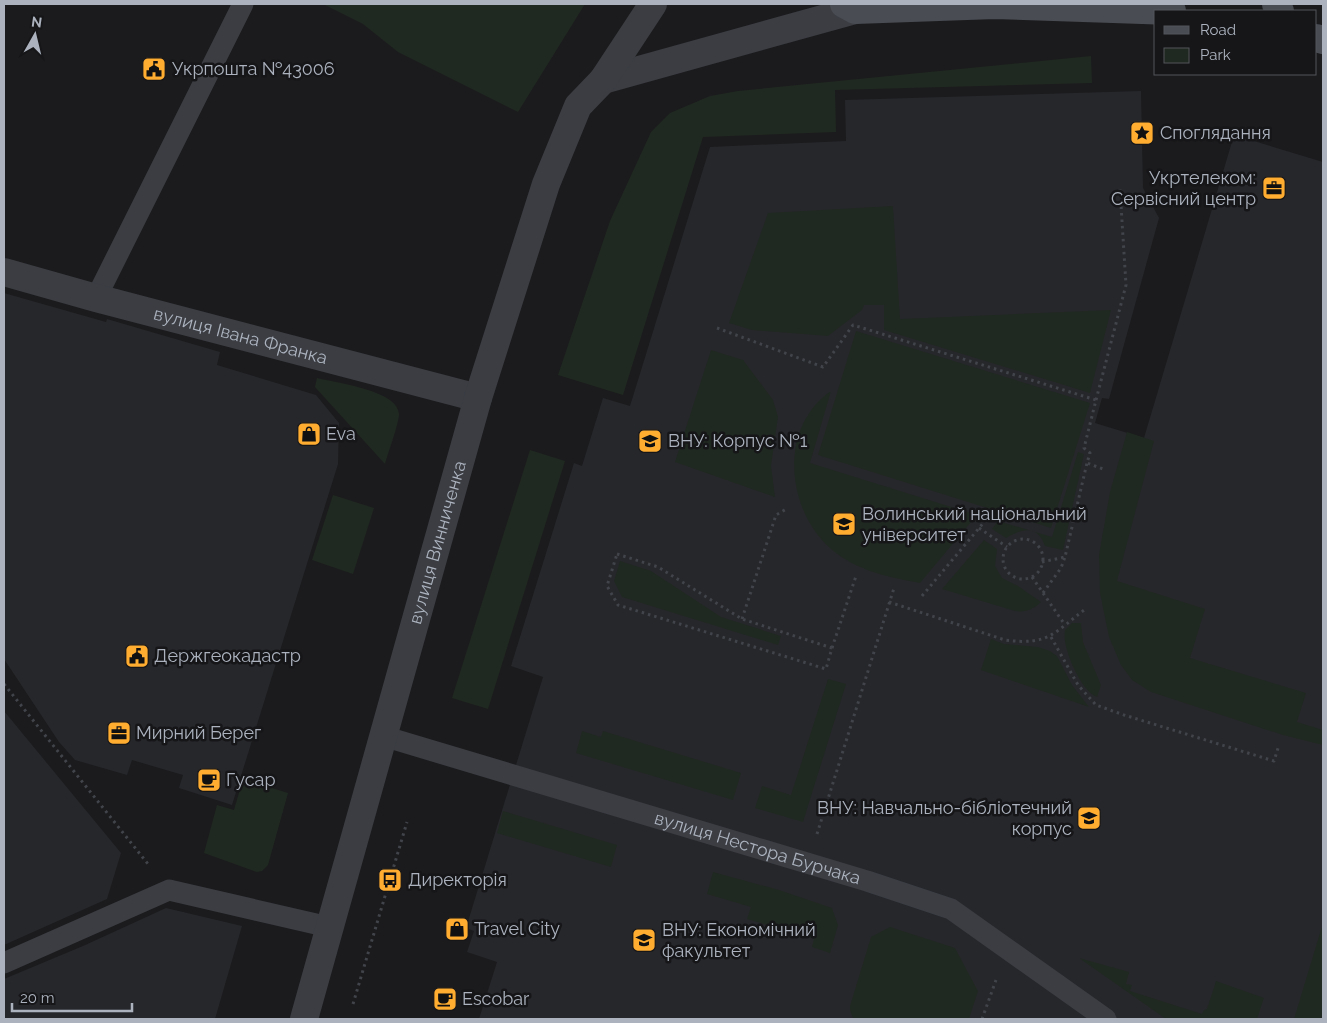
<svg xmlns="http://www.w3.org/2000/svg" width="1327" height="1023" font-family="Raleway,sans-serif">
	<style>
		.built { fill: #26272b }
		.green { fill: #202921 }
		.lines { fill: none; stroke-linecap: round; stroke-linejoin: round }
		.path { stroke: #41444a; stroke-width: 3; stroke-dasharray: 2.5 4; stroke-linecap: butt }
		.service { stroke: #3b3d43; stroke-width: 21 }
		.minor { stroke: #3b3d43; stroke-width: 28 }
		.tertiary { stroke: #3b3d43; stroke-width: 28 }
		.secondary { stroke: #494c53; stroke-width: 28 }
		.labels { text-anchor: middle; stroke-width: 5; stroke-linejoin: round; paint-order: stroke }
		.poi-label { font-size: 18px; fill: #acb3be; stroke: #161619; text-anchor: start }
		.street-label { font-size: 18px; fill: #acb3be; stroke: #161619 }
	</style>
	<rect width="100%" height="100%" fill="#1b1b1d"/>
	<g class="built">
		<path d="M1141 91 1143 188 1159 218 1109 399 1102 398 1095 423 1144 438 1234 135 1323 162V1019H479L497 962 467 952 474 931 466 928 543 677 511 666 574 463 582 466 603 398 630 406 710 147 846 141 845 100Z"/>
		<path d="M4 293 106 322 107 319 220 352 217 365 316 395 339 423 338 464 232 805 179 788 183 775 132 760 127 775 75 760 59 742 4 659Z"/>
		<path d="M4 711 121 853 107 899 4 945Z"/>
		<path d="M166 908 242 926 215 1019H4V979L83 946Z"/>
	</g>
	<g class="green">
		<path d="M323 4H585L518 112 398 52 363 24Z"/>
		<path d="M1091 56 1092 83 835 90 836 132 703 137 623 395 558 375 610 221 651 132 670 113 710 96 738 91Z"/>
		<path d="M893 206 900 319 1111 310 1090 393 884 330V305H864L862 310 828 336 752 330 729 323 768 213Z"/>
		<path d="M856 331 1090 403 1051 528 818 455Z"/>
		<path d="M711 350 743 360 773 400 778 417 771 466 775 497 675 462Z"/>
		<path d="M317 378C336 383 398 390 399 414 399 423 388 453 385 464L315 387Z"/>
		<path d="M831 391 810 463 977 515 920 583C888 577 857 571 831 549 786 510 778 427 831 391Z"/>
		<path d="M1127 432 1154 441 1117 581 1205 609 1190 658 1306 693 1297 722 1323 730V745L1283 735 1151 692 1132 680 1121 665 1109 637 1100 593 1099 555 1110 492Z"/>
		<path d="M530 450 565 461 488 709 452 698Z"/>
		<path d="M1078 452 1084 454 1063 550 1045 546C1037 524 1022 529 1006 538L992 529 998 521 1052 537Z"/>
		<path d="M333 495 374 508 353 574 312 560Z"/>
		<path d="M984 540 997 549 995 566 1002 578 1018 586 1041 602C1034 609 1025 613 1015 611L942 589Z"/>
		<path d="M620 561 651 571 721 617 781 636 778 645 622 597 614 581Z"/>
		<path d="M1072 623H1081L1083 642 1101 685 1097 697C1081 692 1061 646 1065 630Z"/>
		<path d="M991 639 1004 644 1038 647 1050 651 1057 656 1072 685 1089 707 981 670Z"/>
		<path d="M828 679 846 684 803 822 755 808 762 786 791 795Z"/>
		<path d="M582 731 601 737 603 731 741 773 733 800 576 753Z"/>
		<path d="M243 779 288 793 268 865 262 871 257 872 204 853 217 805 234 810Z"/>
		<path d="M503 811 617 845 611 867 497 833Z"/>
		<path d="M713 872 779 890 832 908 838 925 830 953 812 947 814 939 747 919 751 907 707 894Z"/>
		<path d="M1323 923V1012L1321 1019H1294Z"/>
		<path d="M890 927 955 948 978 991 969 1019H854C851 1015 850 1011 850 1006L871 937Z"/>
		<path d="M1079 958 1129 972 1126 984 1132 985 1130 991 1202 1014 1204 1010 1207 1009 1216 981 1264 998 1257 1019H1166Z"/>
	</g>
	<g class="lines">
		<g class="path">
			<path d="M717 328 823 367 853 325 1096 400 1084 448 1090 453 1087 463 1103 469"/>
			<path d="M1096 400 1126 285 1120 189"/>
			<path d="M979 528 1007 547"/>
			<circle cx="1023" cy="559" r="20"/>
			<path d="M617 554 658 567 742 619 832 648 826 669 618 605 607 586Z"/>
			<path d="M1042 562 1065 557 1087 463"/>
			<path d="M1032 577 1065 625"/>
			<path d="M1043 593 1061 568 1065 557"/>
			<path d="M922 596 990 515"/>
			<path d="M889 602 1005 640C1050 646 1054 632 1087 608"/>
			<path d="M742 619 776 515 788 508"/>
			<path d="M1051 637 1078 685 1096 705 1124 715 1274 761 1279 745"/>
			<path d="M832 648 856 576"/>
			<path d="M4 684 148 864"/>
			<path d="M817 834 894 588"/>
			<path d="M353 1004 407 822"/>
			<path d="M982 1019 996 980"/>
		</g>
		<g class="service">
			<path d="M96 298 243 4"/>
			<path id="s1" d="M383 736 867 881 951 909 1106 1019"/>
			<path d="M4 963 169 890 329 927"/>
		</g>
		<path class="minor" id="s2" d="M4 272 96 298 478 398"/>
		<g class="tertiary">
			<path d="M603 80 855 10"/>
			<path id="s3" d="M304 1019 478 398 546 184 578 106 603 80 653 4"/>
		</g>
		<g class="secondary">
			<path d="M844 4 855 10 995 5 1172 11"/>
			<path d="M1276 4 1280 11"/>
			<path d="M1316 38 1323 40"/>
		</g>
	</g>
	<defs>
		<g id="civic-square" transform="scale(1.25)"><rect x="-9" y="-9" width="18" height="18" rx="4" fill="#ffad31" stroke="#161619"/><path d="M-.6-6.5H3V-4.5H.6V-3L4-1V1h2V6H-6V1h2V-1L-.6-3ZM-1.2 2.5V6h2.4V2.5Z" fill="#111"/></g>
		<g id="sight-square" transform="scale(1.25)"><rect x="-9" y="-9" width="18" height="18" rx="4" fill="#ffad31" stroke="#161619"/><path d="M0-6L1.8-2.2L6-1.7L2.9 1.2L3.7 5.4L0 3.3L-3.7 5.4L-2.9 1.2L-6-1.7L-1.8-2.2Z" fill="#111"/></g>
		<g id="office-square" transform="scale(1.25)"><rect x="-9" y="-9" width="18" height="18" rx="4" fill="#ffad31" stroke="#161619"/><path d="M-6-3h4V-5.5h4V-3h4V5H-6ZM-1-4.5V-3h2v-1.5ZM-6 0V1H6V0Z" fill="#111"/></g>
		<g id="shop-square" transform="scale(1.25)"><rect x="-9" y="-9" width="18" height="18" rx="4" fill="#ffad31" stroke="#161619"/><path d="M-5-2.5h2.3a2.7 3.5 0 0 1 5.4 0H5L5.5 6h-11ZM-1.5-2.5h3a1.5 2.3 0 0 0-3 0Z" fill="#111"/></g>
		<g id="university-square" transform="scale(1.25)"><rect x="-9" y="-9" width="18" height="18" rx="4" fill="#ffad31" stroke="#161619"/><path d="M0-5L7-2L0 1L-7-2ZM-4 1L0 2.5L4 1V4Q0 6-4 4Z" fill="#111"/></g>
		<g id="cafe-square" transform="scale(1.25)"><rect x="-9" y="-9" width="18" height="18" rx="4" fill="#ffad31" stroke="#161619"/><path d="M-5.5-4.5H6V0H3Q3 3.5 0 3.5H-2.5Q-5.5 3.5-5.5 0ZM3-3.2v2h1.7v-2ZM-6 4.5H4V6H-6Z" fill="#111"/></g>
		<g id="bus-square" transform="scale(1.25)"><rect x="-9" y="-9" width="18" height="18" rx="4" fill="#ffad31" stroke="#161619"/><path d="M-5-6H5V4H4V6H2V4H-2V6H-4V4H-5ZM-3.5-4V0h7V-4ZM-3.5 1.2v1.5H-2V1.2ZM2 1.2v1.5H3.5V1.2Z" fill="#111"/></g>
	</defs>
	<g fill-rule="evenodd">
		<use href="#civic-square" x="154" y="69"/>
		<use href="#sight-square" x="1142" y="133"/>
		<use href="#office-square" x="1274" y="188"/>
		<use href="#shop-square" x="309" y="434"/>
		<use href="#university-square" x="650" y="441"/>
		<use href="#university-square" x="844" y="524"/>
		<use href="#civic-square" x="137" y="656"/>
		<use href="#office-square" x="119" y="733"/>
		<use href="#cafe-square" x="209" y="780"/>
		<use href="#university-square" x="1089" y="818"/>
		<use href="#bus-square" x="390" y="880"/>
		<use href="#shop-square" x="457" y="929"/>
		<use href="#university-square" x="644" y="940"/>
		<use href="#cafe-square" x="445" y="999"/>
	</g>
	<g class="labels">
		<g class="poi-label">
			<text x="172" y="75">Укрпошта №43006</text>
			<text x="1160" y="139">Споглядання</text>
			<text x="1256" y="184" text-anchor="end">Укртелеком:<tspan x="1256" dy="21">Сервісний центр</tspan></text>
			<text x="326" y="440">Eva</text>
			<text x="668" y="447">ВНУ: Корпус №1</text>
			<text x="862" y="520">Волинський національний<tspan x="862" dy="21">університет</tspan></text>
			<text x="154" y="662">Держгеокадастр</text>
			<text x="136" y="739">Мирний Берег</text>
			<text x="226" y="786">Гусар</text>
			<text x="1072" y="814" text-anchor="end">ВНУ: Навчально-бібліотечний<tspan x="1072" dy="21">корпус</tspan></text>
			<text x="408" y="886">Директорія</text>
			<text x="474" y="935">Travel City</text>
			<text x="662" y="936">ВНУ: Економічний<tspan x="662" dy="21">факультет</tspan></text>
			<text x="462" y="1005">Escobar</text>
		</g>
		<g class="street-label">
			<text dy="6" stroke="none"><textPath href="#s2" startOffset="245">вулиця Івана Франка</textPath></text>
			<text dy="6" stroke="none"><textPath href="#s3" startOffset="495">вулиця Винниченка</textPath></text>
			<text dy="6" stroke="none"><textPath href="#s1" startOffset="391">вулиця Нестора Бурчака</textPath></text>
		</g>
	</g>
	<rect width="1327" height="1023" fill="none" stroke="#acb3be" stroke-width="10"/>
	<rect x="1154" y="10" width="162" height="65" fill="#161619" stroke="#52555b"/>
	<rect x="1164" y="26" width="25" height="8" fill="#494c53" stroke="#52555b"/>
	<text x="1200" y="35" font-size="15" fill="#acb3be">Road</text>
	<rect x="1164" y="48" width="25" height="15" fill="#202921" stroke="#52555b"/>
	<text x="1200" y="60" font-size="15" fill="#acb3be">Park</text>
	<g transform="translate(35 35) rotate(8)" stroke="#161619" stroke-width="4" paint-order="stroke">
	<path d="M0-4L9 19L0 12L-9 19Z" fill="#acb3be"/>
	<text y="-8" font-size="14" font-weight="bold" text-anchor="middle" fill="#acb3be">N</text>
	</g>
	<path d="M12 1003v8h120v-8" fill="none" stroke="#acb3be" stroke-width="2.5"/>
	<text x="20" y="1003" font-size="15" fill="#acb3be" stroke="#161619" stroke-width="4" paint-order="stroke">20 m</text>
</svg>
